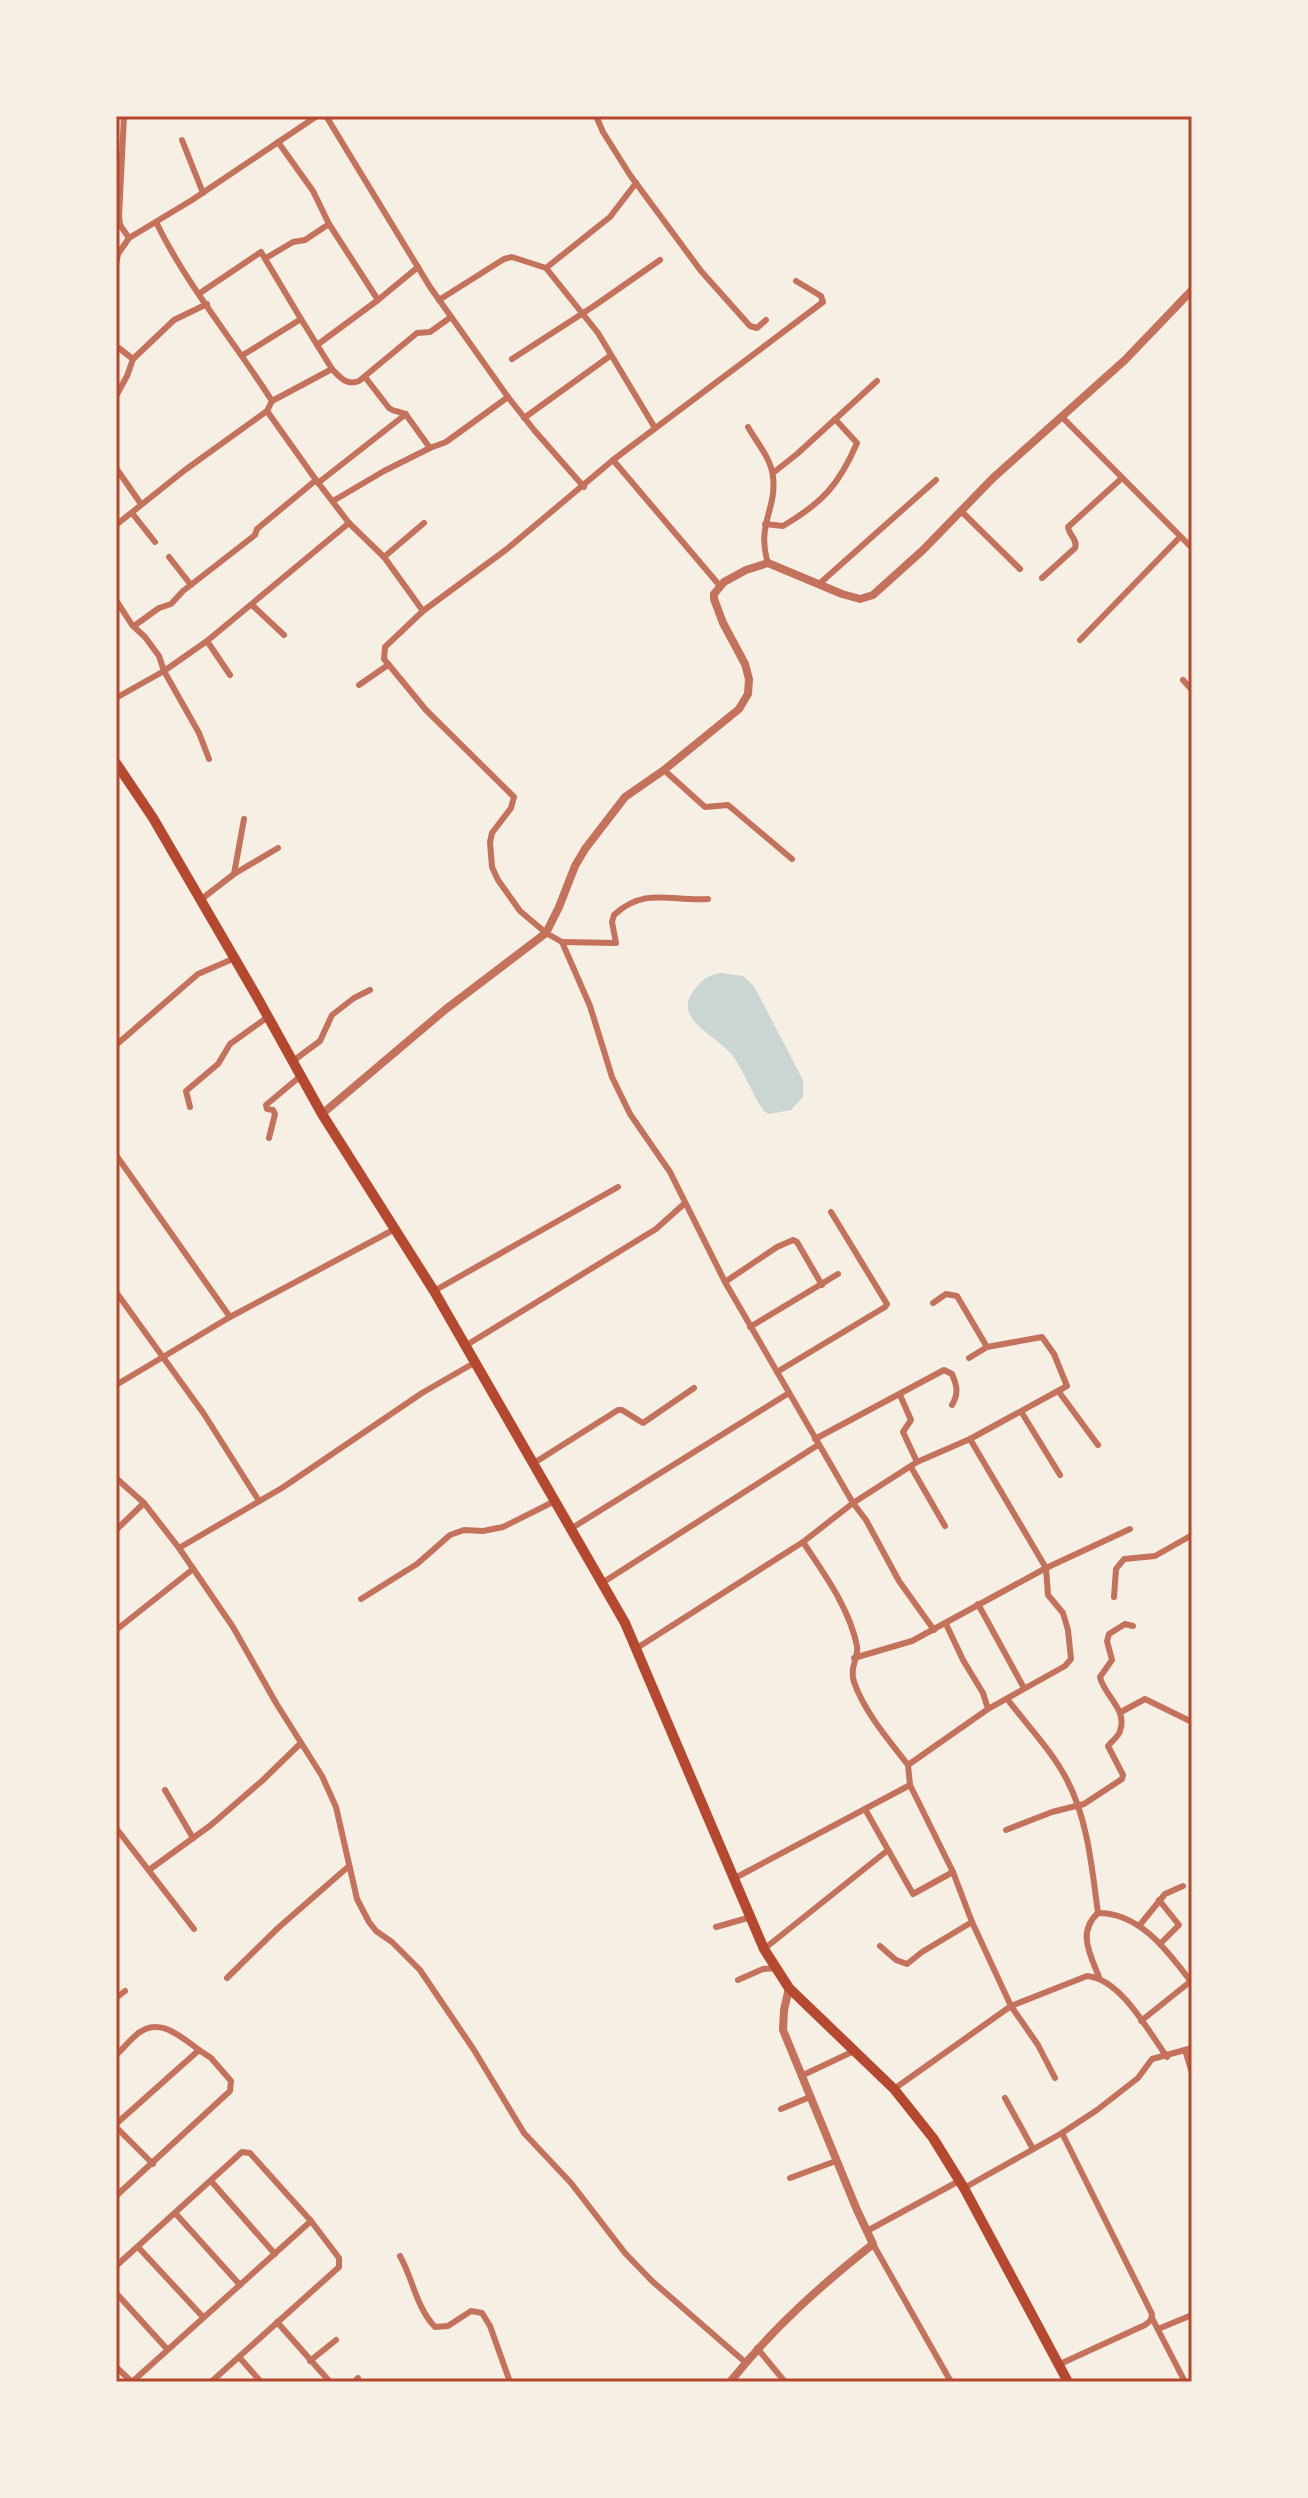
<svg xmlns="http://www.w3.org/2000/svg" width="1308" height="2498" font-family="'Asap Condensed',sans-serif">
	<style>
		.water { fill: #c9d6d2 }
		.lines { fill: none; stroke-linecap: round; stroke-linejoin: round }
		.minor { stroke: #c5725c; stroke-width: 6 }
		.tertiary { stroke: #c5725c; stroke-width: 8 }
		.primary { stroke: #b5482f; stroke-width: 10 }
		.neatline { fill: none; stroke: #b5482f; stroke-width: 3 }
	</style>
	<rect width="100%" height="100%" fill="#f6efe4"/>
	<path class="water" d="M721 973 743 976 754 986 803 1080V1097L791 1110 769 1114 764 1111C752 1094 745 1073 733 1056 717 1035 670 1019 695 989 702 979 709 975 721 973Z"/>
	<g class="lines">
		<g class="minor">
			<path d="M124 116 119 216 120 225 129 238"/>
			<path d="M326 116 430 287 508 397 446 442 430 448 384 471 333 501"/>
			<path d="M596 116 603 132 630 175 701 271 750 326 757 328 766 320"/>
			<path d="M182 140 203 193"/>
			<path d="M278 142 313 191 329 224 378 300"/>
			<path d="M156 222C187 286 234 341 272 401"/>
			<path d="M266 258 293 242 305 240 329 224"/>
			<path d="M116 264 118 254 129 238 192 200 317 116"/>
			<path d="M546 268 610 217 636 183"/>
			<path d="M796 281 821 296 823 302 613 460 507 549 423 611 385 647 384 659 426 710 514 797 511 808 492 833 490 842 492 867 498 880 520 911 546 933 562 942 590 1006 612 1077 630 1114 670 1172 725 1282 853 1503 917 1462 970 1439 1067 1386 1054 1354 1042 1337 987 1347 969 1358"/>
			<path d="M200 293 261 252 301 319"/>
			<path d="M439 300 504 259 512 257 546 268 598 333 655 428"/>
			<path d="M317 345 378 300 418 267"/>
			<path d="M116 346 133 359"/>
			<path d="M512 359 594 306 660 260"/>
			<path d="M332 369C340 377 346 386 359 381L417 333 430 332 451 317"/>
			<path d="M365 377 389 408C395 413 401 410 407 416L430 448"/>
			<path d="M116 396 127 376 133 359 174 320 207 304"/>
			<path d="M508 397 534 430 584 487"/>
			<path d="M267 411 316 480 349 523 384 557 423 611"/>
			<path d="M1062 417 1192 548"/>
			<path d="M524 418 610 356"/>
			<path d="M748 427C757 443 771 458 773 477 777 509 756 525 768 563"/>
			<path d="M613 460 720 586"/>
			<path d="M116 468 141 504"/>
			<path d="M773 473 797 454 877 381"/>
			<path d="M318 483 406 414"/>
			<path d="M961 511 1020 569"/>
			<path d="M132 513 155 542"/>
			<path d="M765 524 783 526C822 503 839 485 857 443L835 419"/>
			<path d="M116 525 185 470 267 411 272 401 332 369 301 319 243 355"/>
			<path d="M169 557 191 585"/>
			<path d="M384 557 424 523"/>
			<path d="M1042 578 1075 548C1078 540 1069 535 1068 527L1122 478"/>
			<path d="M819 584 936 480"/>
			<path d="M116 600 132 625 145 637 159 656 164 671 199 733 209 759"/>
			<path d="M252 605 284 635"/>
			<path d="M134 626 159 608 171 604 183 591 255 535 257 529 316 480"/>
			<path d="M1080 640 1180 537"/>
			<path d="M207 641 230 675"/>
			<path d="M1183 680 1192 690"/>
			<path d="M359 685 388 665"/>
			<path d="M116 698 164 671 207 641 349 523"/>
			<path d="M664 770 705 807 728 805 792 859"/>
			<path d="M234 874 244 819"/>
			<path d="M199 901 234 874 278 848"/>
			<path d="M562 942 616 943 612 922 614 915C645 886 672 902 708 899"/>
			<path d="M116 1045 198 974 235 958"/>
			<path d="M293 1061 320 1041 332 1015 354 998 370 990"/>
			<path d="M190 1107 186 1091 218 1064 230 1044 265 1019 271 1022"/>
			<path d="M269 1138 275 1114 273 1110 267 1109 266 1105 297 1079 304 1081"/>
			<path d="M116 1155 230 1317"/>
			<path d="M725 1282 777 1247 793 1240 797 1242 822 1285"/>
			<path d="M434 1291 618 1187"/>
			<path d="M116 1292 204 1414 259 1501"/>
			<path d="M933 1303 946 1294 957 1296 987 1347"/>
			<path d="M750 1327 838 1274"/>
			<path d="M465 1346 656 1229 685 1203"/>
			<path d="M777 1372 885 1307 887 1304 831 1212"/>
			<path d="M116 1385 230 1317 395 1229"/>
			<path d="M1059 1392 1098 1445"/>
			<path d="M900 1395 911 1420 903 1432 917 1462"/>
			<path d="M1022 1413 1060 1475"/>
			<path d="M815 1439 944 1370 952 1374C957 1386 959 1393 952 1405"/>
			<path d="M970 1439 1046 1568 1048 1595 1063 1613 1068 1630 1071 1659 1065 1666 988 1709"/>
			<path d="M534 1463 618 1410H622L643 1423 694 1388"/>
			<path d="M911 1467 945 1526"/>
			<path d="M116 1478 144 1503 179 1548 233 1627 276 1703 322 1776 336 1807 357 1899 369 1922 376 1931 392 1942 420 1970 474 2050 524 2133 571 2183 625 2253 652 2281 745 2362"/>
			<path d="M572 1528 789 1393"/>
			<path d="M116 1530 144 1503"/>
			<path d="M803 1542C824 1574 849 1607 857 1646 859 1658 849 1667 854 1682 865 1713 888 1739 908 1765"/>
			<path d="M179 1548 282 1488 422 1393 474 1363"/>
			<path d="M602 1583 818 1445"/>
			<path d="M1114 1597 1116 1569 1124 1559 1155 1556 1192 1535"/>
			<path d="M361 1599 417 1564 450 1535 464 1530 483 1531 503 1527 555 1501"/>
			<path d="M978 1604 1024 1688"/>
			<path d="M946 1624 963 1660 983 1693 988 1709 908 1765 910 1785 953 1872 972 1922 1011 2006 1038 2045 1055 2078"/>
			<path d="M116 1630 193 1569"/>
			<path d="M637 1648 803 1542 853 1503 866 1520 899 1581 934 1630"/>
			<path d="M854 1658 912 1641 1046 1568 1130 1529"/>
			<path d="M1008 1700C1027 1725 1052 1751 1067 1780 1088 1820 1092 1869 1098 1913"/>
			<path d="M1121 1712 1145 1699 1192 1722"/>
			<path d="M165 1790 193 1838"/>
			<path d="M865 1809 913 1894 953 1872"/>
			<path d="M116 1828 194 1929"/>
			<path d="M1006 1830 1052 1812 1084 1804 1122 1779 1123 1775 1108 1746C1111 1742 1119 1736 1120 1731 1128 1709 1104 1696 1100 1677L1112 1660 1107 1641 1109 1634 1125 1624 1133 1626"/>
			<path d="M149 1870 211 1825 263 1780 301 1743"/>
			<path d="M735 1878 910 1785"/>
			<path d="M1159 1900 1179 1925 1161 1943"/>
			<path d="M1139 1926 1165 1894 1183 1886"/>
			<path d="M716 1927 751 1917"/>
			<path d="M880 1946 896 1960 907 1964 922 1952 972 1922"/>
			<path d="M764 1949 888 1850"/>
			<path d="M1099 1977C1090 1954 1077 1932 1098 1913 1141 1913 1168 1952 1192 1983"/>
			<path d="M227 1978 278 1928 349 1866"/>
			<path d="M738 1980 763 1969 776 1968"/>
			<path d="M116 1998 125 1991"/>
			<path d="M1141 2021 1191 1981"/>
			<path d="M1185 2050 1192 2073"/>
			<path d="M116 2055C123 2049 128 2042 135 2036 157 2015 179 2035 199 2050"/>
			<path d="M801 2076 854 2051"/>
			<path d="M894 2089 1011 2006 1087 1976C1121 1979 1148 2031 1167 2057"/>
			<path d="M1005 2098 1033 2149"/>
			<path d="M781 2109 810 2097"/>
			<path d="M116 2124 199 2050 211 2058 231 2081 230 2091 116 2196"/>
			<path d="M116 2127 153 2164"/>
			<path d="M790 2178 836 2161"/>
			<path d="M211 2181 275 2254"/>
			<path d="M964 2188 1062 2133 1097 2110 1138 2078 1152 2059 1192 2048"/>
			<path d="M176 2214 240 2285"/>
			<path d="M867 2231 959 2181"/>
			<path d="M873 2244 951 2382"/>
			<path d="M138 2247 203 2317"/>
			<path d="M400 2256C413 2279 416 2307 435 2327L448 2326 471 2311 482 2313 490 2326 510 2382"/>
			<path d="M116 2266 242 2152 250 2153 311 2221 339 2258V2267L211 2382"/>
			<path d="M116 2293 167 2349"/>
			<path d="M1152 2318 1185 2382"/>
			<path d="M277 2322 330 2382"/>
			<path d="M1158 2329 1192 2315"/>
			<path d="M757 2348 785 2382"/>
			<path d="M239 2357 261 2382"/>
			<path d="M310 2361 336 2340"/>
			<path d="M1060 2364 1145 2325 1151 2320 1152 2314 1062 2133"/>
			<path d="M116 2367 132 2382"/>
			<path d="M132 2382 311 2221"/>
			<path d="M354 2382 358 2378"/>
		</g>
		<g class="tertiary">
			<path d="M322 1114 446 1009 546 933 559 907 575 866 585 849 625 797 664 770 739 709 748 694 749 679 745 664 723 623 714 599V594L724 582 746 570 768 563 842 594 860 599 873 595 923 550 993 478 1125 360 1192 290"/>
			<path d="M730 2382C773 2328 819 2287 873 2244L857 2210 783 2030 784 2010 789 1988"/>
		</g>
		<path class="primary" d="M116 763 153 818 257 997 322 1114 434 1291 625 1623 764 1949 789 1988 894 2089 933 2138 964 2188 1068 2382"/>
	</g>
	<rect width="1308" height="2498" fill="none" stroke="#f6efe4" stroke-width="236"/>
	<rect x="118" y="118" width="1072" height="2262" class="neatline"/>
</svg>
